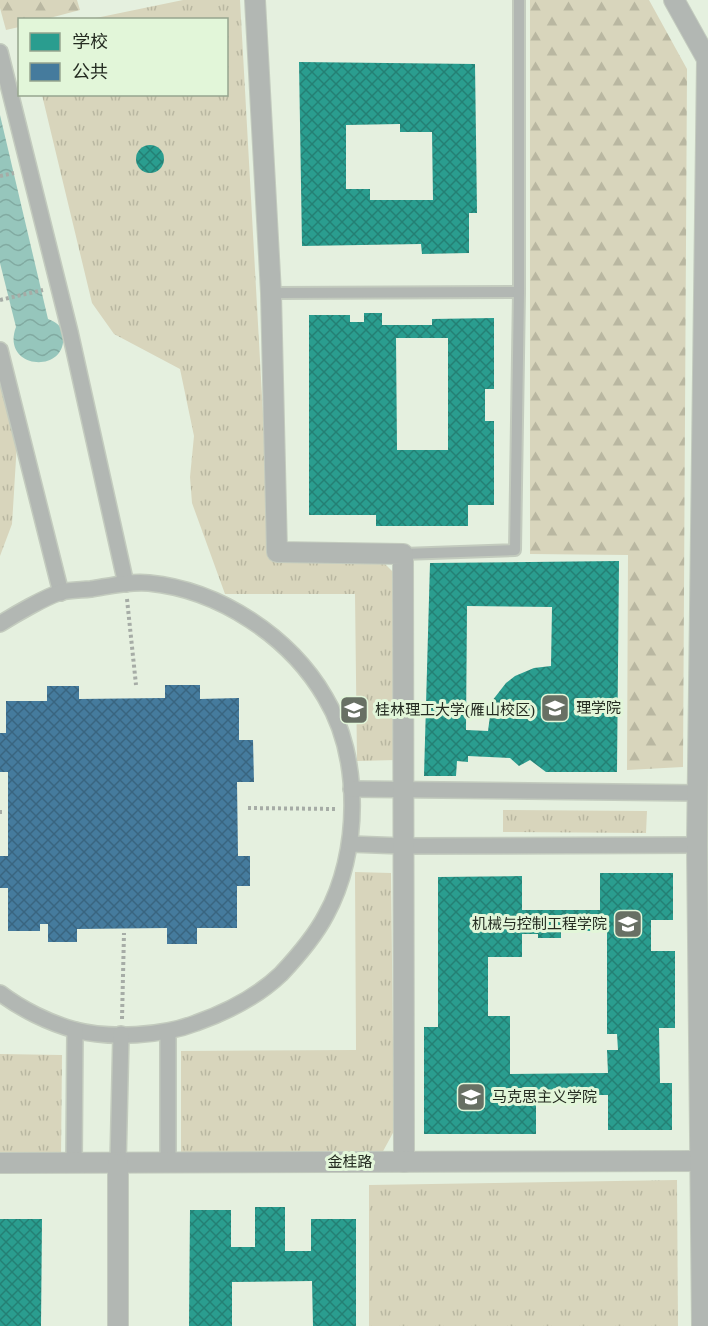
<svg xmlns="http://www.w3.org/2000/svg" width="708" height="1326" font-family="'Times New Roman','Noto Sans SC',serif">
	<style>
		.grass { fill: url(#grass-tufts) }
		.forest { fill: url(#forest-firs) }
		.water { fill: url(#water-waves) }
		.schools { fill: url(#schools-cross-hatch); fill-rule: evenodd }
		.public { fill: url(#public-cross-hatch) }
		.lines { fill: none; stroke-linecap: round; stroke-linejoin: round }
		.service-casing { stroke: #c3cbbe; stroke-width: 14 }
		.pedestrian-casing { stroke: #c3cbbe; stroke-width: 18 }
		.minor-casing { stroke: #c3cbbe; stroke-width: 22 }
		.path { stroke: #a6aca6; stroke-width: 4; stroke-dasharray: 3 3; stroke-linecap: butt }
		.service { stroke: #b2b7b3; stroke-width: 10 }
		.pedestrian { stroke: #b2b7b3; stroke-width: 15 }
		.minor { stroke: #b2b7b3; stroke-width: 20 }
		.labels { text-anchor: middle; stroke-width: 6; stroke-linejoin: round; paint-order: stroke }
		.poi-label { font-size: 15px; fill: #242b21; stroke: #e2f6d9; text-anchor: start }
		.street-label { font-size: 15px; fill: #242b21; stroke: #e2f6d9 }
	</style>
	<defs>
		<pattern id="grass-tufts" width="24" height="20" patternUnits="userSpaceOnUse" patternTransform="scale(1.5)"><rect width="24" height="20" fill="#d8d5bc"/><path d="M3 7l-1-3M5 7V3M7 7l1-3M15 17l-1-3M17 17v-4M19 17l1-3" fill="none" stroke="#b9b7a1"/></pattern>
		<pattern id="forest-firs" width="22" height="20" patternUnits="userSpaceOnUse" patternTransform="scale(1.5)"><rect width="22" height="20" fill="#d8d5bc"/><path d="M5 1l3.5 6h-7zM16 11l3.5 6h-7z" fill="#b9b7a1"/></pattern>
		<pattern id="water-waves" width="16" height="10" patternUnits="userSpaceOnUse" patternTransform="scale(1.5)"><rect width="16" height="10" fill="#96c6bc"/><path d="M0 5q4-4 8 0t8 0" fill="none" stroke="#81aaa1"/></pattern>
		<pattern id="schools-cross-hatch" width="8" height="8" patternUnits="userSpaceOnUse" patternTransform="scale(1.5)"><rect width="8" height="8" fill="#2a9d8f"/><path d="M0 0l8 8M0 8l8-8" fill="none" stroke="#248074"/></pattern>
		<pattern id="public-cross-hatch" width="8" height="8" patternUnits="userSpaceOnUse" patternTransform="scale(1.5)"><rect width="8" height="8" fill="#457b9d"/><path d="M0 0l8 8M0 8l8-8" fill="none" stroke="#396580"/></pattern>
	</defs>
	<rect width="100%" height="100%" fill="#e5f0df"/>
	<g class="grass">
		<path d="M183 0H240L271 558 376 562 385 564 393 572 397 760 357 761 355 594H225L192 503 190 477 194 436 180 369 114 334 92 303 42 95 226 94V20L91 19Z"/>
		<path d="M0 379 17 443 12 524 0 556Z"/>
		<path d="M503 810 647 811 646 833 503 832Z"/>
		<path d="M355 872 391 873 394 1131 381 1155 181 1156V1051L356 1050Z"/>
		<path d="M0 1054 62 1055 61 1157 0 1156Z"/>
		<path d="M677 1180 678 1326H369V1185Z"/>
	</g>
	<g class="forest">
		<path d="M0 0H77L80 10 46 19 20 20 19 27 6 30 0 8Z"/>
		<path d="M530 0H649L687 69 683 767 627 770 628 555 530 554Z"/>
	</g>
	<path class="water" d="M0 115 48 319C56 322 62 326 63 335 68 375 0 370 16 327L0 263Z"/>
	<g class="schools">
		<path d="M299 62 475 64 477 213H469V253L422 254 421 244 302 246ZM400 124V132H432L433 200H370V189H346V125Z"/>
		<circle cx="150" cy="159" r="14"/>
		<path d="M364 313H382V325H432V319L494 318V389H485V421H494V505H468V526H376V515H309V315H350V322H364ZM396 338H448V450H397Z"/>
		<path d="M619 561 617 772H546L530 760 519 766 510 758 468 756V762L457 761 456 776H424L430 563ZM467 606 552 607 551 666 534 668 515 676 506 683 492 701 488 731 466 730Z"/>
		<path d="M600 873H673V920H651V951H675V1028H659L660 1083H672V1130H608V1095H536V1134H424V1027H438V877L522 876V910H600ZM561 931H607V1034H617L618 1050H607L608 1073 510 1074V1016H488V957H522V934H538V938H561Z"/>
		<path d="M255 1207H285V1251H311V1219H356V1326H313L312 1281 232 1282V1326H189L190 1210H231V1247H255Z"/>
		<path d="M0 1219H42L41 1326H0Z"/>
	</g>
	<path class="public" d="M165 685H200V699L239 698V740H253L254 782H237L238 856H250V886H237V928H197V944H167V928L77 929V942H48V924H40V931H8V888H0V856H8V772H0V733H6V701H47V686H79V699L165 698Z"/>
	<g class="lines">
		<g class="service-casing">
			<g id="service">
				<path d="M271 293 519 292V0"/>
				<path d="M403 554 515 550 519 292"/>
			</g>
		</g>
		<g class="pedestrian-casing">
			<g id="pedestrian">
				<path d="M0 52 70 332 126 584"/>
				<path d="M0 350 61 593"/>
				<path d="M0 624C14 615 45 597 61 592 70 590 81 590 91 589 110 586 130 581 149 583 220 590 290 637 325 697 362 758 360 854 326 915 315 936 297 957 281 974 257 997 227 1012 196 1023 163 1036 110 1039 75 1030 49 1023 21 1009 0 993"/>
				<path d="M351 789 698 793"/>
				<path d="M350 844 403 846 697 845"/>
				<path d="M168 1032V1164"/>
				<path d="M74 1164 75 1030"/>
				<path d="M118 1164 121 1034"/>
			</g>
		</g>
		<g class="minor-casing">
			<g id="minor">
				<path d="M255 0 271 293 277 552 403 554 404 1162"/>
				<path d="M674 0 708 61"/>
				<path d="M0 1163 699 1161"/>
				<path d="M118 1326V1164"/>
				<path d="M702 1326 697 845 707 60"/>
			</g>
		</g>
		<g class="path">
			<path d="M0 176 14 173"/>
			<path d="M0 300 43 290"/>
			<path d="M127 599 136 685"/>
			<path d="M248 808 336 809"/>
			<path d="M0 812H2"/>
			<path d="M122 1019 124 933"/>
		</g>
		<use href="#service" class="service"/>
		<use href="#pedestrian" class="pedestrian"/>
		<use href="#minor" class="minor"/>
	</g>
	<defs>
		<g id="university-square" transform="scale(1.5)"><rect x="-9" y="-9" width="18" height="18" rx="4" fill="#687064" stroke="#e2f6d9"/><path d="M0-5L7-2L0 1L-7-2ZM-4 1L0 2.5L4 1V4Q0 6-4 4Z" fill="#fff"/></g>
	</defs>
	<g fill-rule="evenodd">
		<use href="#university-square" x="555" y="708"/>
		<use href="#university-square" x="354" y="710"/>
		<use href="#university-square" x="628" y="924"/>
		<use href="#university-square" x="471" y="1097"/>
	</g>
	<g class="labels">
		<g class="poi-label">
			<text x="576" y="713">理学院</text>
			<text x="375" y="715">桂林理工大学(雁山校区)</text>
			<text x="607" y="929" text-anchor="end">机械与控制工程学院</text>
			<text x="492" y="1102">马克思主义学院</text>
		</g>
		<g class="street-label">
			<text x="350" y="1167">金桂路</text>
		</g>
	</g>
	<rect x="18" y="18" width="210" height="78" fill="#e2f6d9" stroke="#96a58f" stroke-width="1.5"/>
	<rect x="30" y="33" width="30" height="18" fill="#2a9d8f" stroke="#96a58f" stroke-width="1.5"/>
	<text x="72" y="48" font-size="18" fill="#242b21">学校</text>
	<rect x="30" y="63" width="30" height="18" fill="#457b9d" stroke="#96a58f" stroke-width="1.5"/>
	<text x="72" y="78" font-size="18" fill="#242b21">公共</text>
</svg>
